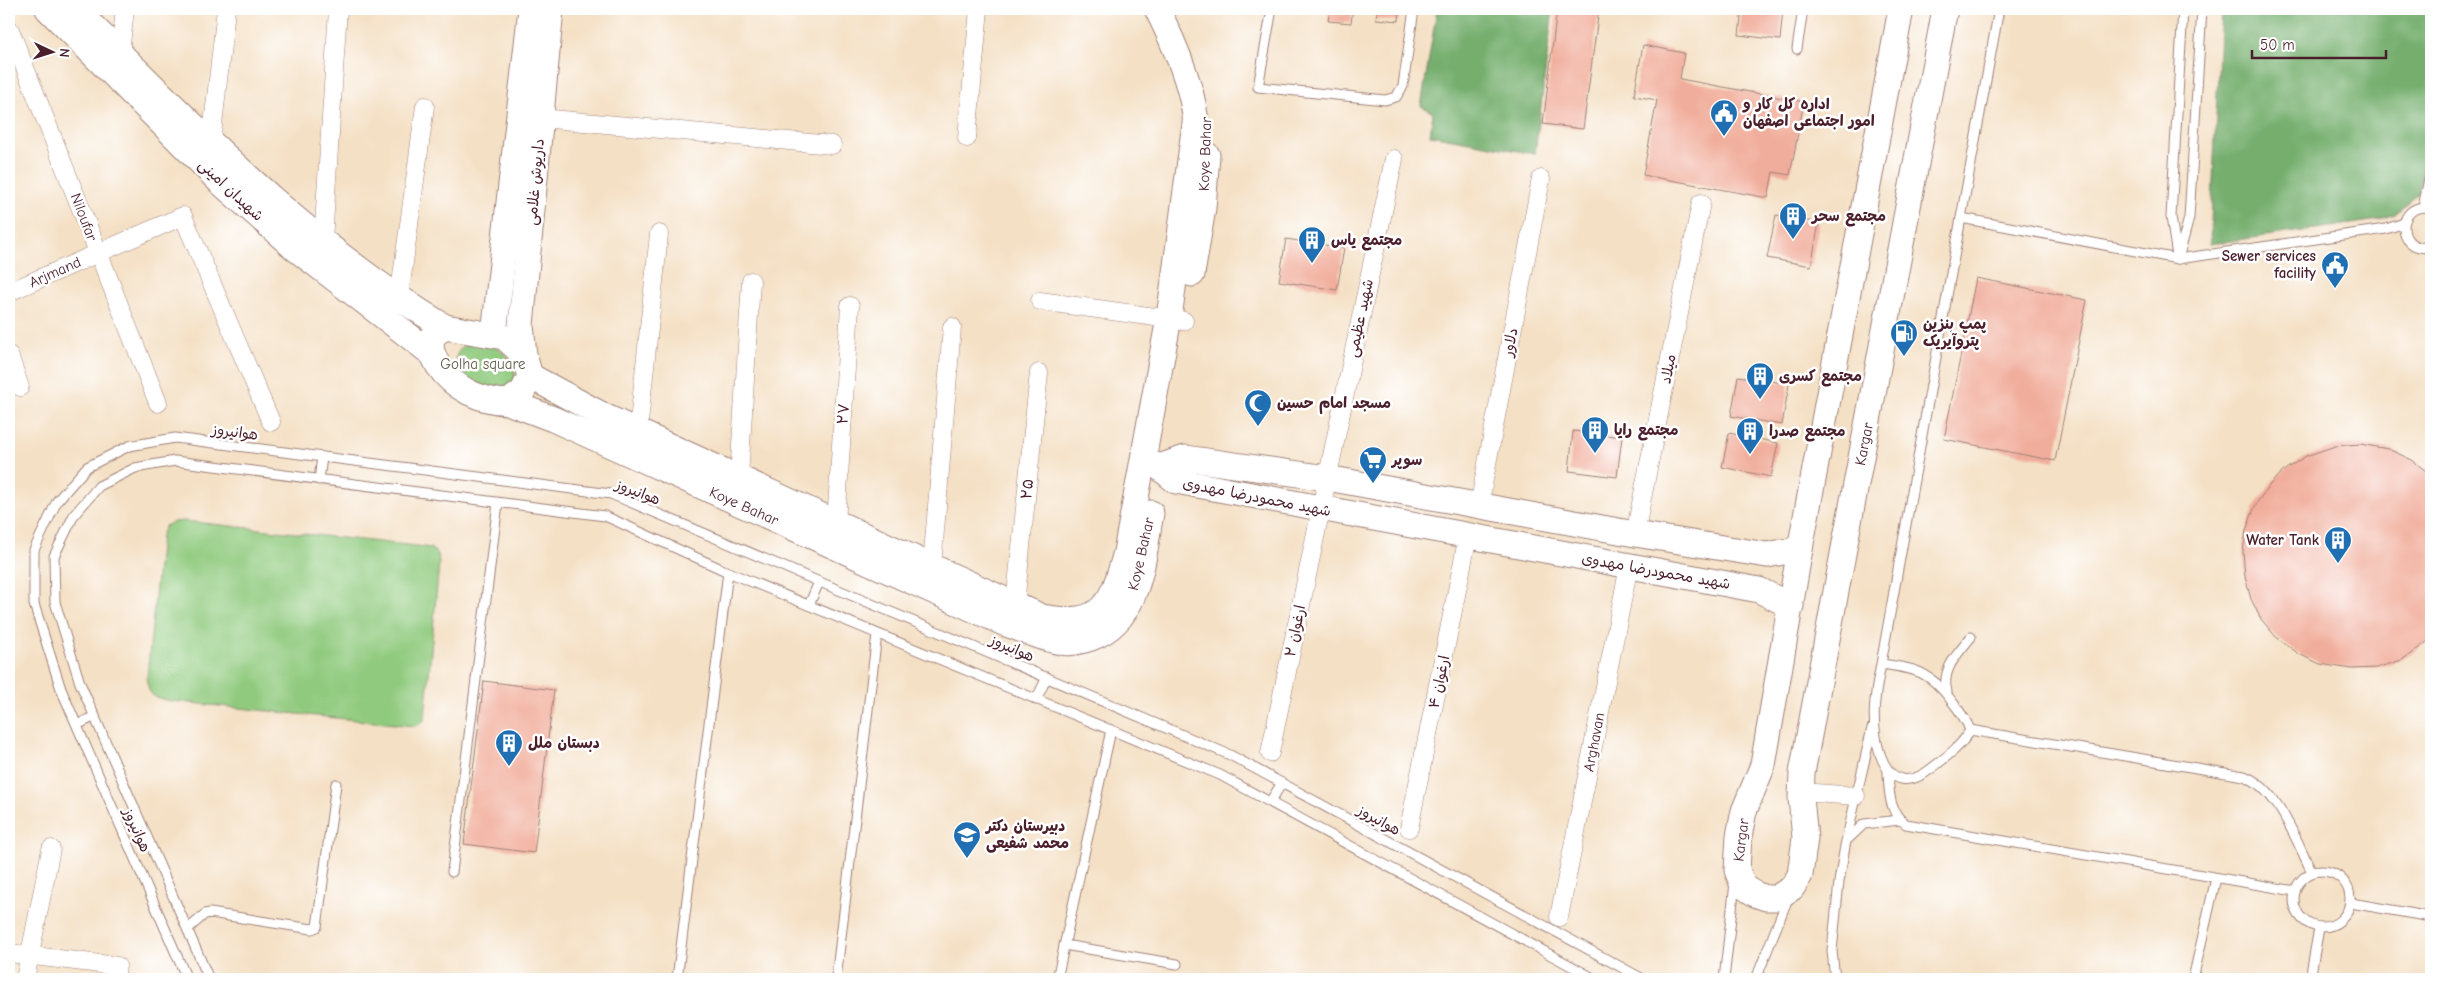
<svg xmlns="http://www.w3.org/2000/svg" width="2440" height="988" font-family="'Comic Neue','Playpen Sans Arabic',sans-serif">
	<style>
		.green { fill: #90ca7e; stroke: #6d7454 }
		.forest { fill: #74ae6d; stroke: #5f664c }
		.building { fill: #f1ad9b }
		.lines { fill: none; stroke-linecap: round; stroke-linejoin: round }
		.lane-casing { stroke: #9f8078; stroke-width: 11 }
		.street-casing { stroke: #9f8078; stroke-width: 19 }
		.secondary-casing { stroke: #9f8078; stroke-width: 27 }
		.lane { stroke: #fff; stroke-width: 9 }
		.street { stroke: #fff; stroke-width: 18 }
		.secondary { stroke: #fff; stroke-width: 25 }
		.labels { text-anchor: middle; stroke-width: 5; stroke-linejoin: round; paint-order: stroke }
		.poi-label { font-size: 15px; font-weight: bold; fill: #4a1f2b; stroke: #fff; text-anchor: start }
		.street-label { font-size: 15px; fill: #4a1f2b; stroke: #fff }
		.park-label { font-size: 15px; fill: #625b48; stroke: #fff }
	</style>
	<rect width="100%" height="100%" fill="#fff"/>
	<filter id="ink" filterUnits="userSpaceOnUse"><feTurbulence type="fractalNoise" baseFrequency=".02" numOctaves="2"/><feDisplacementMap in="SourceGraphic" scale="10" xChannelSelector="R" yChannelSelector="G"/><feConvolveMatrix kernelMatrix="1 2 1 2 8 2 1 2 1" color-interpolation-filters="sRGB"/></filter>
	<filter id="wash" filterUnits="userSpaceOnUse"><feTurbulence type="fractalNoise" baseFrequency=".0096" numOctaves="4" result="noise"/><feDisplacementMap in="SourceGraphic" scale="20" xChannelSelector="R" yChannelSelector="G"/><feGaussianBlur stdDeviation="1.12" result="paint"/><feColorMatrix in="noise" values="0 0 0 0 0 0 0 0 0 0 0 0 0 0 0 0 0 1.4 0 .05"/><feComposite in="paint" operator="in"/></filter>
	<g filter="url(#wash)">
		<rect width="100%" height="100%" fill="#f4e0c5"/>
		<g class="green">
			<path d="M471 342C497 345 510 350 516 378 512 382 508 387 504 388 481 396 432 359 471 342Z"/>
			<path d="M184 521 417 546 430 548 438 554 439 564 425 717 422 723 415 726 404 725 171 701C153 697 148 697 147 677L161 536 165 526 174 522Z"/>
		</g>
		<g class="forest">
			<path d="M1437 9H1553L1535 154 1430 135 1433 113 1421 106Z"/>
			<path d="M2221 9H2431V119L2418 194 2395 214 2379 220 2210 244Z"/>
		</g>
		<g id="blocks">
			<g class="building">
				<path d="M1330 9H1353L1351 23 1328 21Z"/>
				<path d="M1377 9H1400L1399 21 1376 19Z"/>
				<path d="M1557 9H1599L1583 129 1543 124Z"/>
				<path d="M1742 9H1783L1780 40 1739 35Z"/>
				<path d="M1643 45 1684 53 1680 79 1804 102 1790 175 1773 172 1768 198 1643 175 1657 100 1634 96Z"/>
				<path d="M1776 215 1819 223 1811 266 1767 258Z"/>
				<path d="M1286 239 1344 248 1337 290 1279 281Z"/>
				<path d="M1976 278 2087 300 2055 461 1944 439Z"/>
				<path d="M1738 376 1789 384 1782 425 1731 416Z"/>
				<path d="M1573 431 1622 437 1617 477 1569 471Z"/>
				<path d="M1729 433 1778 443 1771 477 1722 467Z"/>
				<path d="M2360 444 2388 449 2412 460 2431 475V639L2402 660 2376 668 2352 669 2320 664 2299 654 2276 637 2261 619 2251 599 2245 577 2243 552 2246 530 2256 504 2271 483 2286 469 2306 456 2335 446Z"/>
				<path d="M484 681 554 690 534 853 464 844Z"/>
			</g>
		</g>
	</g>
	<g filter="url(#ink)">
		<use href="#blocks" fill-opacity="0" stroke="#9f8078" stroke-width="1"/>
		<g class="lines">
			<g class="lane-casing">
				<g id="lane">
					<path d="M1272 9 1258 87 1385 100 1396 97 1403 86 1414 9"/>
					<path d="M1797 49 1803 9"/>
					<path d="M2423 207 2431 170"/>
					<path d="M2431 208C2396 200 2394 254 2431 247"/>
					<path d="M1961 218 2178 259 2386 229 2404 223"/>
					<path d="M2177 256 2171 217 2183 9"/>
					<path d="M2178 259 2189 218 2202 9"/>
					<path d="M319 480 322 457"/>
					<path d="M809 605 819 582"/>
					<path d="M1881 664C1917 669 1929 671 1951 700 1959 710 1966 719 1970 730 1962 746 1946 757 1932 768 1883 807 1871 737 1875 701 1876 689 1879 676 1881 664L1961 218 1999 9"/>
					<path d="M1947 692C1941 669 1957 655 1971 637"/>
					<path d="M1036 700 1047 677"/>
					<path d="M77 725 95 716"/>
					<path d="M1970 730 2244 776C2278 788 2296 841 2312 872"/>
					<path d="M1888 773C1889 791 1889 814 1906 824L2295 891"/>
					<path d="M1270 802 1282 783"/>
					<path d="M1848 839 1864 824 1900 820"/>
					<circle cx="2322" cy="899" r="28"/>
					<path d="M452 872 498 503"/>
					<path d="M2351 903 2431 917"/>
					<path d="M188 929 205 914 210 913 312 929 317 927 336 784"/>
					<path d="M1064 945 1177 964"/>
					<path d="M187 979 61 689 34 604V550L57 501 87 467 129 446 175 438 611 494 1230 755 1643 979"/>
					<path d="M209 979 80 683 55 602 54 556 74 515 99 486 135 468 175 461 605 516 728 572 1220 775 1595 979"/>
					<path d="M677 979 728 572"/>
					<path d="M836 979 877 634"/>
					<path d="M1057 979 1111 730"/>
					<path d="M1724 979 1735 883"/>
					<path d="M1756 979 1788 898"/>
					<path d="M1835 979 1832 951 1839 882 1845 846 1872 728"/>
					<path d="M2193 979 2216 878"/>
					<path d="M2310 979 2319 928"/>
				</g>
			</g>
			<g class="street-casing">
				<g id="street">
					<path d="M10 30 158 403"/>
					<path d="M120 53 125 9"/>
					<path d="M541 118 832 145"/>
					<path d="M967 138 979 9"/>
					<path d="M211 143 226 9"/>
					<path d="M323 241 338 9"/>
					<path d="M9 292 183 216 271 422"/>
					<path d="M399 299 425 106"/>
					<path d="M1040 301 1184 321"/>
					<path d="M9 355 20 387"/>
					<path d="M638 432 659 234"/>
					<path d="M739 478 751 281"/>
					<path d="M1479 506 1541 179"/>
					<path d="M836 523 850 306"/>
					<path d="M1635 534 1701 203"/>
					<path d="M932 566 952 327"/>
					<path d="M1015 605 1039 373"/>
					<path d="M1270 753 1394 159"/>
					<path d="M1801 792 1856 796"/>
					<path d="M1409 828 1468 536"/>
					<path d="M1559 917 1629 566"/>
					<path d="M9 953 117 966 115 979"/>
					<path d="M25 979 51 849"/>
				</g>
			</g>
			<g class="secondary-casing">
				<g id="secondary">
					<path d="M48 9 221 183 291 245 431 353"/>
					<path d="M75 9C191 123 304 243 445 327"/>
					<path d="M1901 9 1800 549 1763 765 1744 811 1739 836 1737 870 1743 886 1755 894 1766 898H1776L1792 888 1800 875 1805 838 1801 798 1802 773 1945 9"/>
					<path d="M1192 274 1203 208 1207 155"/>
					<path d="M494 334 531 9"/>
					<path d="M524 355 521 325 551 9"/>
					<path d="M530 376 523 391 508 402C480 401 454 389 438 365 432 354 429 347 433 335L445 327 504 337 524 355 530 376 604 416 1042 617C1102 628 1112 605 1126 552L1169 318 1193 138C1194 131 1196 122 1195 115 1190 79 1173 41 1157 9"/>
					<path d="M508 402 553 419 1006 624C1024 630 1043 639 1061 642 1071 644 1081 641 1091 638 1141 620 1143 556 1151 513"/>
					<path d="M1145 460 1159 467 1176 481 1759 590 1791 606"/>
					<path d="M1159 467 1185 458 1327 478 1635 534 1767 555 1800 549"/>
				</g>
			</g>
			<use href="#lane" class="lane"/>
			<use href="#street" class="street"/>
			<use href="#secondary" class="secondary"/>
		</g>
	</g>
	<defs>
		<g id="civic-pin" transform="scale(1.4375)"><path d="M0 17L-7.5 6A9.5 9.5 0 1 1 7.5 6Z" fill="#1f6fb2" stroke="#fff"/><path d="M-.6-6.5H3V-4.5H.6V-3L4-1V1h2V6H-6V1h2V-1L-.6-3ZM-1.2 2.5V6h2.4V2.5Z" fill="#fff"/></g>
		<g id="building-pin" transform="scale(1.4375)"><path d="M0 17L-7.5 6A9.5 9.5 0 1 1 7.5 6Z" fill="#1f6fb2" stroke="#fff"/><path d="M-4-6H4V6H1V3H-1V6H-4ZM-2.5-4.3h1.7v1.8h-1.7ZM.8-4.3h1.7v1.8H.8ZM-2.5-1h1.7V.8h-1.7ZM.8-1h1.7V.8H.8Z" fill="#fff"/></g>
		<g id="fuel-pin" transform="scale(1.4375)"><path d="M0 17L-7.5 6A9.5 9.5 0 1 1 7.5 6Z" fill="#1f6fb2" stroke="#fff"/><path d="M-5.5-6h7V0h2V4h1.3V-2.5L3-4.5l.8-.8L6-3V5H2.5V1h-1V6h-7ZM-4.2-4.7v3.2H.2V-4.7Z" fill="#fff"/></g>
		<g id="mosque-pin" transform="scale(1.4375)"><path d="M0 17L-7.5 6A9.5 9.5 0 1 1 7.5 6Z" fill="#1f6fb2" stroke="#fff"/><path d="M3.5-4.9A6 6 0 1 0 3.5 4.9A5 5 0 1 1 3.5-4.9Z" fill="#fff"/></g>
		<g id="supermarket-pin" transform="scale(1.4375)"><path d="M0 17L-7.5 6A9.5 9.5 0 1 1 7.5 6Z" fill="#1f6fb2" stroke="#fff"/><path d="M-6-5.5h2.5l.6 2H6L4.5 2H-2.5L-4.4-4H-6ZM-1.5 3.2a1.3 1.3 0 1 0 .1 0ZM3 3.2a1.3 1.3 0 1 0 .1 0Z" fill="#fff"/></g>
		<g id="school-pin" transform="scale(1.4375)"><path d="M0 17L-7.5 6A9.5 9.5 0 1 1 7.5 6Z" fill="#1f6fb2" stroke="#fff"/><path d="M0-5L7-2L0 1L-7-2ZM-4 1L0 2.5L4 1V4Q0 6-4 4Z" fill="#fff"/></g>
	</defs>
	<g fill-rule="evenodd">
		<use href="#civic-pin" x="1724" y="113"/>
		<use href="#building-pin" x="1793" y="216"/>
		<use href="#building-pin" x="1312" y="240"/>
		<use href="#civic-pin" x="2335" y="265"/>
		<use href="#fuel-pin" x="1904" y="333"/>
		<use href="#building-pin" x="1760" y="376"/>
		<use href="#mosque-pin" x="1258" y="403"/>
		<use href="#building-pin" x="1595" y="430"/>
		<use href="#building-pin" x="1750" y="431"/>
		<use href="#supermarket-pin" x="1373" y="460"/>
		<use href="#building-pin" x="2338" y="540"/>
		<use href="#building-pin" x="509" y="743"/>
		<use href="#school-pin" x="967" y="835"/>
	</g>
	<g class="labels">
		<g class="poi-label">
			<text x="1743" y="109">اداره کل کار و<tspan x="1743" dy="17">امور اجتماعی اصفهان</tspan></text>
			<text x="1812" y="221">مجتمع سحر</text>
			<text x="1331" y="245">مجتمع یاس</text>
			<text x="2316" y="261" text-anchor="end">Sewer services<tspan x="2316" dy="17">facility</tspan></text>
			<text x="1923" y="329">پمپ بنزین<tspan x="1923" dy="17">پتروآیریک</tspan></text>
			<text x="1779" y="381">مجتمع کسری</text>
			<text x="1277" y="408">مسجد امام حسین</text>
			<text x="1614" y="435">مجتمع رایا</text>
			<text x="1769" y="436">مجتمع صدرا</text>
			<text x="1392" y="465">سوپر</text>
			<text x="2319" y="545" text-anchor="end">Water Tank</text>
			<text x="528" y="748">دبستان ملل</text>
			<text x="986" y="831">دبیرستان دکتر<tspan x="986" dy="17">محمد شفیعی</tspan></text>
		</g>
		<g class="street-label">
			<text transform="translate(1205 154) rotate(-88)" y="5">Koye Bahar</text>
			<text transform="translate(535 182) rotate(-85)" y="5">داریوش غلامی</text>
			<text transform="translate(231 190) rotate(43)" y="5">شهیدان امینی</text>
			<text transform="translate(84 217) rotate(69)" y="5">Niloufar</text>
			<text transform="translate(55 272) rotate(-24)" y="5">Arjmand</text>
			<text transform="translate(1360 318) rotate(-78)" y="5">شهید عظیمی</text>
			<text transform="translate(1510 342) rotate(-79)" y="5">دلاور</text>
			<text transform="translate(1668 369) rotate(-79)" y="5">میلاد</text>
			<text transform="translate(843 414) rotate(-86)" y="5">۲۷</text>
			<text transform="translate(235 432) rotate(7)" y="5">هوانیروز</text>
			<text transform="translate(1864 444) rotate(-79)" y="5">Kargar</text>
			<text transform="translate(1027 489) rotate(-84)" y="5">۲۵</text>
			<text transform="translate(638 492) rotate(21)" y="5">هوانیروز</text>
			<text transform="translate(1257 497) rotate(11)" y="5">شهید محمودرضا مهدوی</text>
			<text transform="translate(744 506) rotate(24)" y="5">Koye Bahar</text>
			<text transform="translate(1141 554) rotate(-77)" y="5">Koye Bahar</text>
			<text transform="translate(1656 571) rotate(10)" y="5">شهید محمودرضا مهدوی</text>
			<text transform="translate(1295 631) rotate(-78)" y="5">ارغوان ۲</text>
			<text transform="translate(1012 648) rotate(23)" y="5">هوانیروز</text>
			<text transform="translate(1439 682) rotate(-78)" y="5">ارغوان ۴</text>
			<text transform="translate(1594 742) rotate(-79)" y="5">Arghavan</text>
			<text transform="translate(1379 820) rotate(29)" y="5">هوانیروز</text>
			<text transform="translate(137 830) rotate(66)" y="5">هوانیروز</text>
			<text transform="translate(1741 840) rotate(-83)" y="5">Kargar</text>
		</g>
		<g class="park-label">
			<text x="483" y="369">Golha square</text>
		</g>
	</g>
	<rect width="2440" height="988" fill="none" stroke="#fff" stroke-width="30"/>
	<g transform="translate(52 52) rotate(94)" stroke="#ffffff" stroke-width="4" paint-order="stroke">
	<path d="M0-4L9 19L0 12L-9 19Z" fill="#4a1f2b"/>
	<text y="-8" font-size="14" font-weight="bold" text-anchor="middle" fill="#4a1f2b">N</text>
	</g>
	<path d="M2252 50v8h134v-8" fill="none" stroke="#4a1f2b" stroke-width="2.5"/>
	<text x="2260" y="50" font-size="15" fill="#4a1f2b" stroke="#ffffff" stroke-width="4" paint-order="stroke">50 m</text>
</svg>
